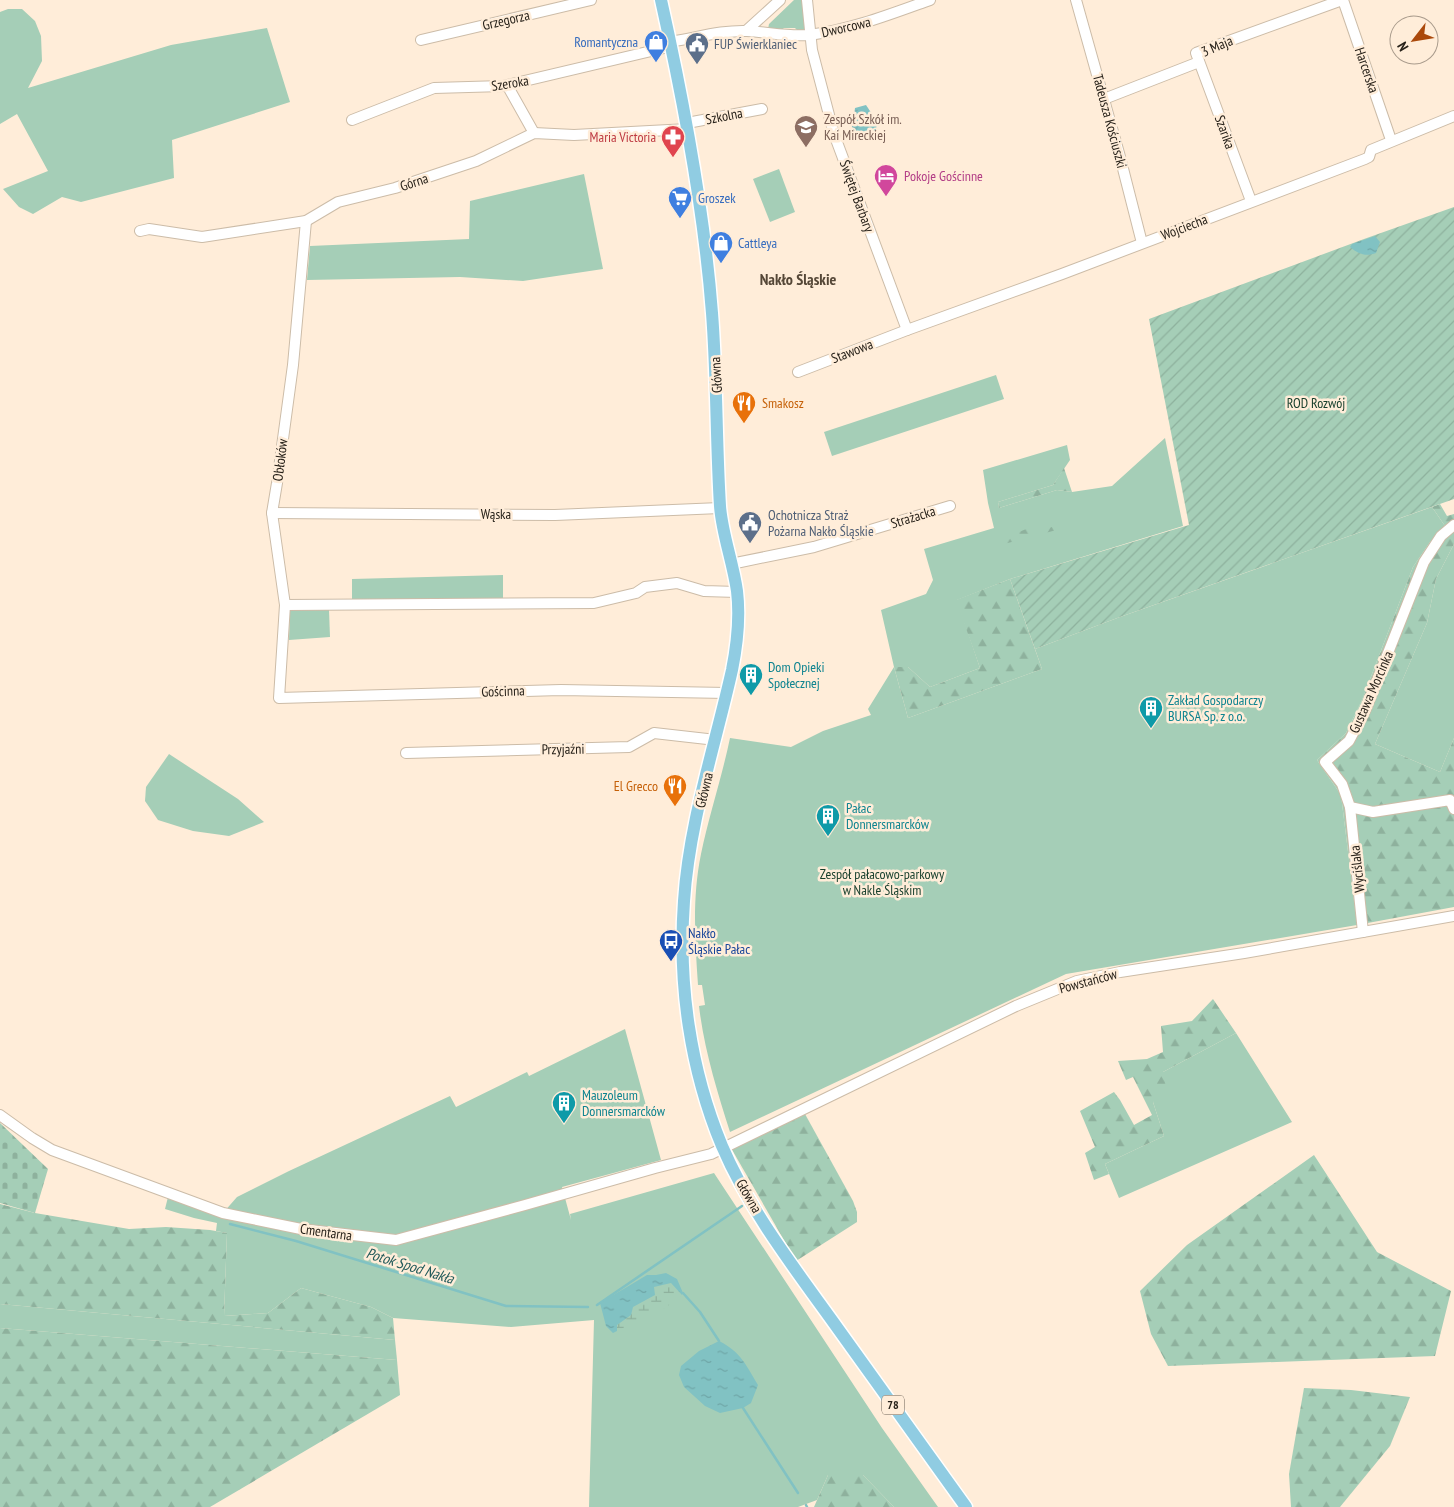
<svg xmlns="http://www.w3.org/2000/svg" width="1454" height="1507" font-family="'PT Sans Narrow',sans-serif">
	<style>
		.green { fill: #a5ceb7 }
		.forest { fill: url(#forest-firs) }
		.wetland { fill: url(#wetland-marsh) }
		.cemetery { fill: url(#cemetery-stones) }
		.garden { fill: url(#garden-furrows) }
		.water { fill: url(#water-ripples) }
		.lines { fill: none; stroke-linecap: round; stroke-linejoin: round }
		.stream { stroke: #81c2c3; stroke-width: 2.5 }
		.minor-casing { stroke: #ccbca8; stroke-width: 12 }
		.major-casing { stroke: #fff; stroke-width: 15 }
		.minor { stroke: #fff; stroke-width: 10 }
		.major { stroke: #90cce2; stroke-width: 12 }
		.labels { text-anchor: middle; stroke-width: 5; stroke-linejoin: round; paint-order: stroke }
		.shield { fill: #ffedd9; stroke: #685e53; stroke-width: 1 }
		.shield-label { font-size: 12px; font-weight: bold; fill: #272119 }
		.street-label { font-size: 14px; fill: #272119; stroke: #ffedd9 }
		.shop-label { font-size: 14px; fill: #366cbe; stroke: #ffedd9; text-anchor: start }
		.service-label { font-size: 14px; fill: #4e5e75; stroke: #ffedd9; text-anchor: start }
		.education-label { font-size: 14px; fill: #785e54; stroke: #ffedd9; text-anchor: start }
		.health-label { font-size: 14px; fill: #be3a42; stroke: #ffedd9; text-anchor: end }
		.hotel-label { font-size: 14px; fill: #b23c85; stroke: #ffedd9; text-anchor: start }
		.food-label { font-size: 14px; fill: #c56008; stroke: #ffedd9; text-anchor: start }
		.park-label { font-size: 14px; fill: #143d2a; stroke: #ffedd9 }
		.culture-label { font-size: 14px; fill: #0d838f; stroke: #ffedd9; text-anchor: start }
		.transit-label { font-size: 14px; fill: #164399; stroke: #ffedd9; text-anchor: start }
		.water-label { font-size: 15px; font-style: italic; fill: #225a5a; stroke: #ffedd9 }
		.quarter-label { font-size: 16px; font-weight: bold; fill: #554737; stroke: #ffedd9 }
	</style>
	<defs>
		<pattern id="forest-firs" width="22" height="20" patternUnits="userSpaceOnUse" patternTransform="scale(1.25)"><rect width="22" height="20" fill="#a5ceb7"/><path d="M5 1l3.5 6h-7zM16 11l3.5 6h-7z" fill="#8eb19d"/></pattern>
		<pattern id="wetland-marsh" width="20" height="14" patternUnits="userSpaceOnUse" patternTransform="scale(1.25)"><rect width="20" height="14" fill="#a5ceb7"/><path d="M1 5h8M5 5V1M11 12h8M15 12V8" fill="none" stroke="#8eb19d"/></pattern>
		<pattern id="cemetery-stones" width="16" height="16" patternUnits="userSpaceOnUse" patternTransform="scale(1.25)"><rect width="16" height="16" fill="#a5ceb7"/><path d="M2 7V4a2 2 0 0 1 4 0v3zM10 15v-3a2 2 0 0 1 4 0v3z" fill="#8eb19d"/></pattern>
		<pattern id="garden-furrows" width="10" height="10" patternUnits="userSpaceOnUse" patternTransform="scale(1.25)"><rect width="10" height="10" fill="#a5ceb7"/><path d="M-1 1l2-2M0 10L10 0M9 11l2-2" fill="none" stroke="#8eb19d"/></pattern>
		<pattern id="water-ripples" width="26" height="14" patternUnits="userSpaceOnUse" patternTransform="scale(1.25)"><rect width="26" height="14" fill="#81c2c3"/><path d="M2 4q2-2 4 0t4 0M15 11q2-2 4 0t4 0" fill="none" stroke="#6fa6a7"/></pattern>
	</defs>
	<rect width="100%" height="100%" fill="#ffedd9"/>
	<g class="green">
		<path d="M794 0H803L805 30 798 31 795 28H784L780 31 768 29 769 24Z"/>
		<path d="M8 9H22L35 21 41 36 42 61 28 88 171 45 267 28 290 102 172 140 174 178 81 202 62 197 33 214 19 207 3 189 48 171 17 114 0 124V12Z"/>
		<path d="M779 169 795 212 770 222 753 179Z"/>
		<path d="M584 174 603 269 523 281 460 277 307 280 310 246 469 239 470 201Z"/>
		<path d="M996 375 1004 399 832 456 824 432Z"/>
		<path d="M1165 438 1183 526 1010 579 957 600 980 668 930 687 908 667H894L908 718 1042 669 1035 649 1120 617 1432 507 1445 526 1430 542 1413 567 1362 700 1346 733 1317 760 1341 795 1357 925 1066 974 730 1132C717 1091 704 1049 699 1006L705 1005 702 985H698C695 941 692 898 701 854 709 815 722 777 730 738L791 747 823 731 871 715 868 709 894 667 881 610 926 594 933 580 924 549 994 528 988 503 983 470 1067 445 1070 460 1053 485 998 502 999 508 1057 490 1072 492 1112 486Z"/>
		<path d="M1454 544V738L1440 772 1375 744 1427 623 1436 579Z"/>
		<path d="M503 575V599H352V579Z"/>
		<path d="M290 610H329L330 637 289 640Z"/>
		<path d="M169 754 238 799 264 822 229 836 193 831 158 820 145 801 146 787Z"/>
		<path d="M625 1029 661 1160 562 1187 571 1220 570 1214 714 1173 882 1428 938 1507H894L863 1475H828L817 1500 798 1507H589L594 1320 511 1327 393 1318 371 1307 301 1288 268 1313 224 1316 227 1233 216 1231 217 1223 194 1218 165 1209 169 1193 223 1213 237 1197 289 1171 450 1096 456 1107 527 1072 529 1076Z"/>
		<path d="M1236 1033 1292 1122 1119 1198 1105 1164 1164 1136 1153 1102 1163 1072Z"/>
		<path d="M0 1304 395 1340 397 1360 0 1328Z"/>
	</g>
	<g class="forest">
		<path d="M1064 468 1072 492 1057 490 999 508 998 502 1053 485Z"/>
		<path d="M1440 504 1447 516 1454 514V544L1436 579 1427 623 1375 744 1440 772 1454 738V907L1357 925 1341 795 1317 760 1346 733 1362 700 1413 567 1430 542 1445 526 1432 507Z"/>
		<path d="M1059 525 1064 528 1004 544 1009 536 1031 527 1044 529Z"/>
		<path d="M1010 579 1042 669 908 718 894 667H908L930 687 980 668 956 600Z"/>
		<path d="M1213 999 1236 1033 1163 1072 1168 1096 1153 1102 1164 1136 1105 1164 1109 1174 1094 1180 1085 1153 1095 1147 1080 1111 1114 1092 1120 1100 1134 1125 1152 1115 1133 1077 1126 1080 1118 1061 1147 1059 1163 1052 1161 1026 1192 1021Z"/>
		<path d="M805 1114 853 1201 857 1212V1222L796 1261 731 1148Z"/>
		<path d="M1314 1155 1377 1252 1451 1291 1435 1356 1168 1366 1151 1334 1140 1291 1187 1245Z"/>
		<path d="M0 1204 35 1213 129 1229 166 1227 210 1230 227 1233 224 1316 268 1313 301 1288 371 1307 393 1318 395 1340 0 1304Z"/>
		<path d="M0 1328 397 1360 400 1395 210 1507H0Z"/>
		<path d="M1304 1388 1351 1390 1410 1397 1390 1446 1340 1507H1291L1289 1474Z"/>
		<path d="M828 1475H863L894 1507H814Z"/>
	</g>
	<path class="wetland" d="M671 1283 682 1295 665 1308 617 1331V1325L631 1315 633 1307 645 1302 653 1287Z"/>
	<path class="cemetery" d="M0 1123 48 1169 35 1213 0 1203Z"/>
	<path class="garden" d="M1454 207V499L1120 617 1035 649 1010 579 1189 525 1149 319 1364 239Z"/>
	<g class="water">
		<path d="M866 105C871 113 880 123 875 132L855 133 849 120 854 116 855 108Z"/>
		<path d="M1375 236 1380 242 1376 253C1366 257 1358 254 1350 247L1352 244Z"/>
		<path d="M666 1273 677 1279 683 1293 682 1295 671 1283 654 1287 655 1295 633 1307 631 1315 617 1325V1331L613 1333 606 1326 600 1303 647 1275H656Z"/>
		<path d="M719 1341C741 1352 746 1365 758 1385L751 1403 743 1408 720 1413 705 1406 684 1387 679 1375 681 1366 699 1351Z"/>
	</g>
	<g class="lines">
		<g class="stream">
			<path d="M230 1224 296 1241 506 1306 588 1307"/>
			<path d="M683 1293 700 1312 719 1341"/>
			<path d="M597 1305 742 1206"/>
			<path d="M743 1408 798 1493"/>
			<path d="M806 1505 807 1507"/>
		</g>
		<g class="minor-casing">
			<g id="minor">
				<path d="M807 0 812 50 834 134 907 330"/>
				<path d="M1076 0 1119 153 1142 243"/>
				<path d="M1343 0 1391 140"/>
				<path d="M746 31 780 0"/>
				<path d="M421 40 591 0"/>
				<path d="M507 85 534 133"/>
				<path d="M1104 99 1199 62"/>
				<path d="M352 120 434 88 503 86 664 48 671 45 675 41C699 37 723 30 747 31 768 32 788 37 809 35 850 30 891 14 930 0"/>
				<path d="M687 123 762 109"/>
				<path d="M1251 201 1196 53 1342 0"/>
				<path d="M306 221 293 365 277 483 272 513 285 605 279 698 561 690 727 693"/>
				<path d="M140 231 149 229 202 237 306 221 338 202 395 188 476 161 534 133 574 135 688 129"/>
				<path d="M798 372 907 330 1062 274 1365 159 1369 157 1371 150 1454 116"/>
				<path d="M272 513 555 515 720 508"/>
				<path d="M1454 525 1441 536 1424 562 1365 711 1349 741 1325 762 1342 784 1350 807 1373 812 1450 800 1454 809"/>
				<path d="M731 564 814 547 950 506"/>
				<path d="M285 605 594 603 636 593 645 587 677 583 704 591 737 592"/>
				<path d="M406 753 629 747 654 733 716 740"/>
				<path d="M1350 807 1363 932"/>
				<path d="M0 1115 32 1138 52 1150 223 1213 301 1229 396 1240 525 1205 655 1168 711 1154 1016 1006 1077 981 1120 972 1244 953 1454 916"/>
			</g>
		</g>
		<g class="major-casing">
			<path id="major" d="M661 0C684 103 704 208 712 313 717 377 716 442 720 506 722 534 733 562 737 591 740 616 737 645 732 670 715 746 689 823 684 901 678 984 690 1069 722 1146 749 1209 792 1265 831 1319 876 1382 921 1444 966 1507"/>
		</g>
		<use href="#minor" class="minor"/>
		<use href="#major" class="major"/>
	</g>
	<defs>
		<g id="shop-pin" transform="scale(1.25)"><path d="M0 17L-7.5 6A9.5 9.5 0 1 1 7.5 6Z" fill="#3f7fe0" stroke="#ffedd9"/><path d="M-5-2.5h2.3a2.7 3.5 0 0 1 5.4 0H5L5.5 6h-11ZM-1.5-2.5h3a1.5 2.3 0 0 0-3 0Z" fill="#fff"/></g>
		<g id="civic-pin" transform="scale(1.25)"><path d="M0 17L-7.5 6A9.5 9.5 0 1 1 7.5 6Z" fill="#5c6f8a" stroke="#ffedd9"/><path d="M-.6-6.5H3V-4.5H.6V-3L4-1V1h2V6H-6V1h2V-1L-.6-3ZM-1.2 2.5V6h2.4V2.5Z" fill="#fff"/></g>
		<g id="school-pin" transform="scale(1.25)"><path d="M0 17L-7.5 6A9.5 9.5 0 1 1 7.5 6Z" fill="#8d6e63" stroke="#ffedd9"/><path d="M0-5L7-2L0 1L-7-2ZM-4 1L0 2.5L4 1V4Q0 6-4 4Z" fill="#fff"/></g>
		<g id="pharmacy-pin" transform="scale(1.25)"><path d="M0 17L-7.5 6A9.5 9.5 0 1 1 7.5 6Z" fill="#e0444e" stroke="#ffedd9"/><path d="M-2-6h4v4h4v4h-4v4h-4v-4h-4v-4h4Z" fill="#fff"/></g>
		<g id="hotel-pin" transform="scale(1.25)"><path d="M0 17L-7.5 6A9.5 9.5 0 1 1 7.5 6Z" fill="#d1479c" stroke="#ffedd9"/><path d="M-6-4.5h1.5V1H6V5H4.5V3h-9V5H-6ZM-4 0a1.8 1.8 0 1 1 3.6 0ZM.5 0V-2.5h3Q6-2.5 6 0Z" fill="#fff"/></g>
		<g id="supermarket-pin" transform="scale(1.25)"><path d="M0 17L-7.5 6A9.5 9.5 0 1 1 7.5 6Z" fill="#3f7fe0" stroke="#ffedd9"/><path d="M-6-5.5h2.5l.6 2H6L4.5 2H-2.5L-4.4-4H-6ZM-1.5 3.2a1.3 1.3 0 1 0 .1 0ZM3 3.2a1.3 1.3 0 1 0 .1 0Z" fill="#fff"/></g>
		<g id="restaurant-pin" transform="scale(1.25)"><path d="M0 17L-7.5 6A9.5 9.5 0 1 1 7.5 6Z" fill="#e8710a" stroke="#ffedd9"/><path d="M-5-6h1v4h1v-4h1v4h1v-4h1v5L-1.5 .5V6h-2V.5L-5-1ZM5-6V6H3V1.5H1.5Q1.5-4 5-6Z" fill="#fff"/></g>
		<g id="building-pin" transform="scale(1.25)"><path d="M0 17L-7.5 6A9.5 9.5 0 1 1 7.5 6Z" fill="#0f9aa8" stroke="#ffedd9"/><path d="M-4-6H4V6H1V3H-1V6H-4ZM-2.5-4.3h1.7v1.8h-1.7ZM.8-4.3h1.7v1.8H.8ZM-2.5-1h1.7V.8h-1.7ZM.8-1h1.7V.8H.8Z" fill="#fff"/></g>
		<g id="bus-pin" transform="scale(1.25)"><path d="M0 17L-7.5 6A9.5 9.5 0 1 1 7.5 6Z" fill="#1a4fb4" stroke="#ffedd9"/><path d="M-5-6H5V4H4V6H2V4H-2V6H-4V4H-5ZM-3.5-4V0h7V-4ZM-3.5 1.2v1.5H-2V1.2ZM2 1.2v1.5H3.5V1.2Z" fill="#fff"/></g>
	</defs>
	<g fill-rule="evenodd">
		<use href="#shop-pin" x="656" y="42"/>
		<use href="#civic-pin" x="697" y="44"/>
		<use href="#school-pin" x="806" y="127"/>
		<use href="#pharmacy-pin" x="673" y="137"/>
		<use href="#hotel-pin" x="886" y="176"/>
		<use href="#supermarket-pin" x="680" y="198"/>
		<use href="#shop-pin" x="721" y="243"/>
		<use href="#restaurant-pin" x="744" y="403"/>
		<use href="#civic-pin" x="750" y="523"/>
		<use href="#building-pin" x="751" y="675"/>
		<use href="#building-pin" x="1151" y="708"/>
		<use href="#restaurant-pin" x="675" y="786"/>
		<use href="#building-pin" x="828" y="816"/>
		<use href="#bus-pin" x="671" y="941"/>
		<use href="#building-pin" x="564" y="1103"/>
	</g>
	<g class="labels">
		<rect class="shield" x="882" y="1395.5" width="22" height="19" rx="4"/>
		<g class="shield-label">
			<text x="893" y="1409">78</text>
		</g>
		<g class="street-label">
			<text transform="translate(506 20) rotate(-13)" y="5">Grzegorza</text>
			<text transform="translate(846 27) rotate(-13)" y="5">Dworcowa</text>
			<text transform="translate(1217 46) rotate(-23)" y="5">3 Maja</text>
			<text transform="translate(1367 70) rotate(71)" y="5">Harcerska</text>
			<text transform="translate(510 83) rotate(-9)" y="5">Szeroka</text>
			<text transform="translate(724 116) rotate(-11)" y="5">Szkolna</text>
			<text transform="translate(1110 121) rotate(75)" y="5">Tadeusza Kościuszki</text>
			<text transform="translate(1225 132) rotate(70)" y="5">Szarika</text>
			<text transform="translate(414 182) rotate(-18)" y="5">Górna</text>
			<text transform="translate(857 196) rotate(70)" y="5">Świętej Barbary</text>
			<text transform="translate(1184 227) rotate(-21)" y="5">Wojciecha</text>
			<text transform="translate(852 351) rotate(-21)" y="5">Stawowa</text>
			<text transform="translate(716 375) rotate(-93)" y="5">Główna</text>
			<text transform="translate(280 460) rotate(-83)" y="5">Obłoków</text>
			<text x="496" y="519">Wąska</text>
			<text transform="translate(913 517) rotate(-17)" y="5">Strażacka</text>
			<text transform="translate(503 691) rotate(-2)" y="5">Gościnna</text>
			<text transform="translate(1371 692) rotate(-66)" y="5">Gustawa Morcinka</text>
			<text transform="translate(563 749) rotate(-1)" y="5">Przyjaźni</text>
			<text transform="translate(704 790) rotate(-76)" y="5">Główna</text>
			<text transform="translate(1357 869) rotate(-96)" y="5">Wyciślaka</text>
			<text transform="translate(1088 981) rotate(-15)" y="5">Powstańców</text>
			<text transform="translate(749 1196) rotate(60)" y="5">Główna</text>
			<text transform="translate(326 1232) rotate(8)" y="5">Cmentarna</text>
		</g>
		<g class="shop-label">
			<text x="638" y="47" text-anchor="end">Romantyczna</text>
			<text x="698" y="203">Groszek</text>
			<text x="738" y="248">Cattleya</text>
		</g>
		<g class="service-label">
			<text x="714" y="49">FUP Świerklaniec</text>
			<text x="768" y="520">Ochotnicza Straż<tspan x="768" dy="16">Pożarna Nakło Śląskie</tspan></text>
		</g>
		<g class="education-label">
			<text x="824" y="124">Zespół Szkół im.<tspan x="824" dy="16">Kai Mireckiej</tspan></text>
		</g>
		<g class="health-label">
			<text x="656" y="142">Maria Victoria</text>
		</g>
		<g class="hotel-label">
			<text x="904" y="181">Pokoje Gościnne</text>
		</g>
		<g class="food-label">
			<text x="762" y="408">Smakosz</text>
			<text x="658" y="791" text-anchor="end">El Grecco</text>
		</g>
		<g class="park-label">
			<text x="1316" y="408">ROD Rozwój</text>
			<text x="882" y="879">Zespół pałacowo-parkowy<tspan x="882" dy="16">w Nakle Śląskim</tspan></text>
		</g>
		<g class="culture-label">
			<text x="768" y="672">Dom Opieki<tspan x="768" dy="16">Społecznej</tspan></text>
			<text x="1168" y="705">Zakład Gospodarczy<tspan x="1168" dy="16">BURSA Sp. z o.o.</tspan></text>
			<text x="846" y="813">Pałac<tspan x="846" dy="16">Donnersmarcków</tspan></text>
			<text x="582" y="1100">Mauzoleum<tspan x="582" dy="16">Donnersmarcków</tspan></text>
		</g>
		<g class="transit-label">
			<text x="688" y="938">Nakło<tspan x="688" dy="16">Śląskie Pałac</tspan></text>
		</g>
		<g class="water-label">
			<text transform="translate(410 1266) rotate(17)" y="5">Potok Spod Nakła</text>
		</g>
		<g class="quarter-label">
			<text x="798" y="285">Nakło Śląskie</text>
		</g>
	</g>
	<g transform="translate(1414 40) rotate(239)"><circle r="24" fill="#ffedd9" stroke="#a99b8c"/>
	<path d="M0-4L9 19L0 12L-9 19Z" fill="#ab490b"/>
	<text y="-8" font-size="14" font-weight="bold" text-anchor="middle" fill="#272119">N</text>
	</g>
</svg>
